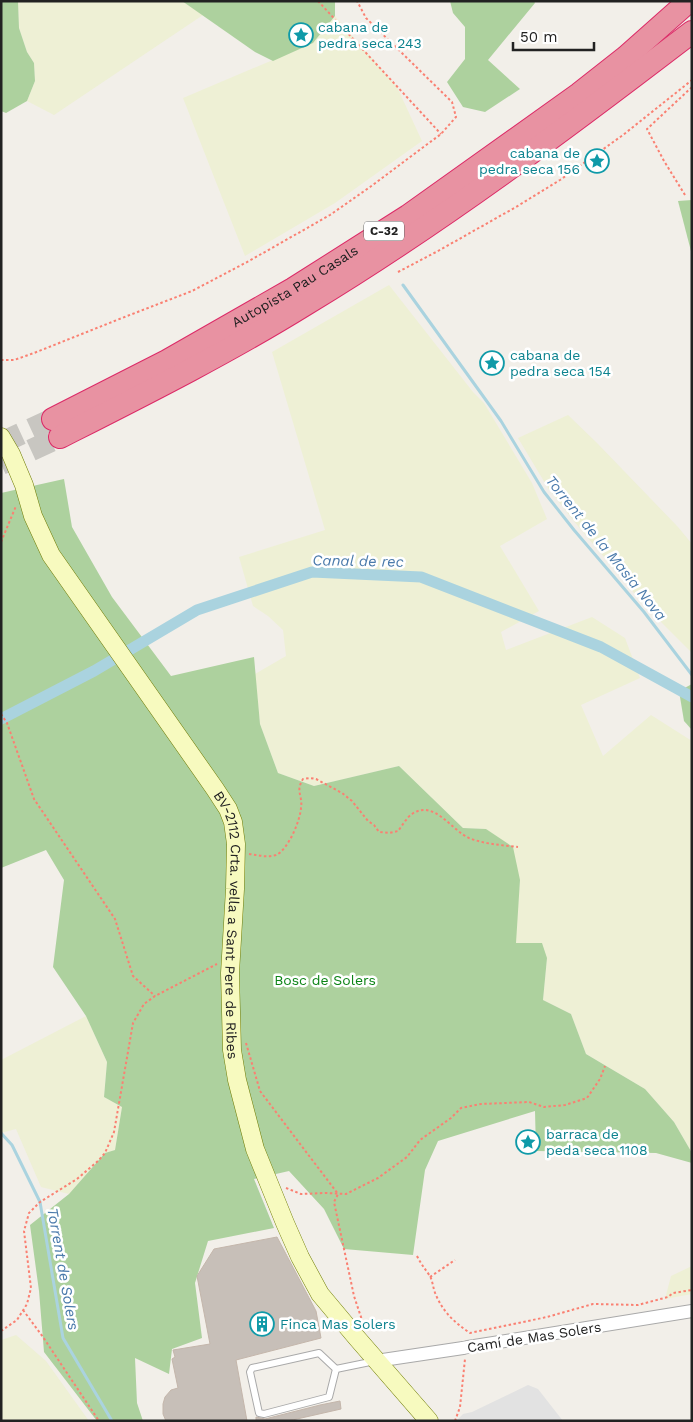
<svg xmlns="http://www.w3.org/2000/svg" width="693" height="1422" font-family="'Work Sans',sans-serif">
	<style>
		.farmland { fill: #eef0d5 }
		.forest { fill: #add19e }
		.parking { fill: #e2e2e2 }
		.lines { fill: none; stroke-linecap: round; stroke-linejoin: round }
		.stream { stroke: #aad3df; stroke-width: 3 }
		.canal { stroke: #aad3df; stroke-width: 11 }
		.building { fill: #c7bfb8; stroke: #c4b6ab }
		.highway-tunnel { stroke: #c8c6c1; stroke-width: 22; stroke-dasharray: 22 11; stroke-linecap: butt }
		.lane-casing { stroke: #a9a9a9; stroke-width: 8 }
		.street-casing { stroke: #a9a9a9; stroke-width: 14 }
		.secondary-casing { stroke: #707d05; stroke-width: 19 }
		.highway-casing { stroke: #dc2a67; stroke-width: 24 }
		.path { stroke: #fa8072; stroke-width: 2; stroke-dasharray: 2.5 2.5; stroke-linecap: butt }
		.lane { stroke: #fff; stroke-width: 6 }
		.street { stroke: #fff; stroke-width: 12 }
		.secondary { stroke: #f7fabf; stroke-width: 18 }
		.highway { stroke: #e892a2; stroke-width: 22 }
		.street-bridge-casing { stroke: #a9a9a9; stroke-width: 14; stroke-linecap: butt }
		.street-bridge { stroke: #fff; stroke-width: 12 }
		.labels { text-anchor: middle; stroke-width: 5; stroke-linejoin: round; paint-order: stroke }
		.shield { fill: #fff; stroke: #646464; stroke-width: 1 }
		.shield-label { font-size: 12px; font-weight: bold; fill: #222 }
		.culture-label { font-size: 14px; fill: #0d838f; stroke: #fff; text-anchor: start }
		.street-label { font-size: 14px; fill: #222; stroke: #fff }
		.park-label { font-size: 14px; fill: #0c8416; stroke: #fff }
		.water-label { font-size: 15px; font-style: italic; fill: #4a7aab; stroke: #fff }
	</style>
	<rect width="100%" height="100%" fill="#f2efe9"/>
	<g class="farmland">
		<path d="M18 1H182L203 15 54 115 27 101 35 81 34 63 27 52 19 28Z"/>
		<path d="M335 16 397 87 422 141 335 203 245 256 183 98 313 43Z"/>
		<path d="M389 285 473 392 484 403 532 483 547 519 500 546 539 611 501 632 506 650 592 617 625 638 640 678 581 705 603 756 651 715 692 741V1153L674 1122 645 1089 586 1054 571 1014 543 1000 547 958 515 943 520 880 486 829 463 828 399 766 314 786 278 773 260 724 255 674 286 656 283 630 268 616 253 606 239 557 325 530 272 352Z"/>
		<path d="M568 415 597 443 678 527 692 544V653L645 606 573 520 548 488 518 438Z"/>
		<path d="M86 1016 107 1062 104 1097 122 1107 115 1150 105 1153 69 1194 41 1187 16 1129 1 1133V1060Z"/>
		<path d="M692 1266V1294L665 1299 671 1276Z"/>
		<path d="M16 1335 46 1361 89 1421H1V1340Z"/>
	</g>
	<g class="forest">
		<path d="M1 1H18L19 28 27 52 34 63 35 81 27 101 6 113 1 111Z"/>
		<path d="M182 1H335V16L313 43 273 61 255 52Z"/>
		<path d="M450 1H534L535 3 488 60 520 89 485 112 463 107 447 82 465 59V27L453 13Z"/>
		<path d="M692 200V255L678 201Z"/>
		<path d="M64 479 72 527 112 597 171 676 254 657 260 724 278 773 314 786 399 766 463 828 486 829 513 847 520 880 516 943H542L547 958 543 1000 571 1014 586 1054 645 1089 674 1122 692 1153V1163L656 1153 536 1151 535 1111 438 1141 425 1170 413 1255 344 1249 324 1209 289 1171 254 1179 274 1228 208 1241 195 1283 202 1338 172 1349 169 1374 135 1358 137 1403 143 1421H97L44 1352 39 1291 30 1225 69 1194 105 1153 115 1150 122 1107 104 1097 107 1062 86 1016 53 967 64 880 46 850 1 868V493Z"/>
		<path d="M692 684V730L684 721 679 691Z"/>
	</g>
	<path class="parking" d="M528 1385 538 1389 563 1421H456L463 1414 472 1412Z"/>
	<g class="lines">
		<g class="stream">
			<path d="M403 285 501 421 544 492 574 530 644 612 692 675"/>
			<path d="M1 1133 12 1145 40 1202 63 1338 112 1421"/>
		</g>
		<path class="canal" d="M1 719 94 671 197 610 312 572 421 577 601 647 692 697"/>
	</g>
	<g class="building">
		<path d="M277 1237 316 1311 321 1338 236 1360 247 1421H166L163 1414V1404L165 1397 171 1390 178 1388 172 1359 175 1357 173 1350 210 1344 197 1276 214 1249Z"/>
		<path d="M340 1401 341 1409 288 1421H256V1417L265 1419 320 1405Z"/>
	</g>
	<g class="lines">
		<g class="highway-tunnel">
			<path d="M1 443 53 419"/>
			<path d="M1 464 60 437"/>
		</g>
		<g class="lane-casing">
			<g id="lane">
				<path d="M319 1353 336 1369 329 1397 264 1414 259 1413 250 1372 252 1368Z"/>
				<path d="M336 1369 375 1361"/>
			</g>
		</g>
		<g class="street-casing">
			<g id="street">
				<path d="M468 1347 692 1311"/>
				<path d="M376 1361 463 1348"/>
			</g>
		</g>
		<g class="secondary-casing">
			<g id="secondary">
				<path id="s1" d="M1 437 11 454 24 485 33 516 51 555 215 789 228 809 233 822 236 844 235 889 230 973 232 1050 237 1080 255 1149 285 1223 300 1257 320 1294 356 1337 429 1421"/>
			</g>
		</g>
		<g class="highway-casing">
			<g id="highway">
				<path id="s2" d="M53 419 167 361 293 289 408 216 579 94 626 57 689 1"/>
				<path d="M60 437C143 395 227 353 306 304 440 223 568 127 692 32"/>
			</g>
		</g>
		<g class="path">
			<path d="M318 1 441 134"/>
			<path d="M685 195 664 161 647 129 692 87"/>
			<path d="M398 272 438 251 516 207 560 180 623 135 692 80"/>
			<path d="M1 360H14L34 353 122 318 192 291 249 261 330 215 370 187 441 134 456 117 452 102 366 18 357 1"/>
			<path d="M1 542 16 506"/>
			<path d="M1 714 7 723 34 799 115 919 133 976 155 996"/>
			<path d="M249 854C258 855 267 858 276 855 288 850 300 821 301 808 303 795 295 792 303 779L310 778 316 779 342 793 352 801 368 821 374 825 379 832 389 833 398 831C402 826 407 817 412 814 434 799 451 830 469 838 484 844 501 845 518 847"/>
			<path d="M246 1043 260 1091 338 1194 334 1202 354 1296 363 1323"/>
			<path d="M286 1188 301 1194 325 1193 346 1194 378 1178 407 1157 420 1140 451 1118 461 1108 481 1104 529 1102 544 1107 565 1105 587 1098 600 1079 605 1066"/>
			<path d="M417 1256C421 1264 425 1269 430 1276 433 1282 433 1289 436 1295 443 1312 455 1323 470 1333L547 1317 593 1304 638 1305 668 1297 673 1293 692 1290"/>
			<path d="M430 1277 455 1260"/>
			<path d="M23 1310 43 1337 99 1421"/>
			<path d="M1 1331 17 1320 27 1304 31 1288 24 1231 29 1213 40 1202 77 1179 98 1161 105 1153 114 1132 133 1023 144 1004 155 996 217 964"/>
			<path d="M455 1421 460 1407 465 1359"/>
		</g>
		<use href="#lane" class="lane"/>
		<use href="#street" class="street"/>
		<use href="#secondary" class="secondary"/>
		<use href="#highway" class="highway"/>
		<g class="street-bridge-casing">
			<path id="street-bridge" d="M463 1348 468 1347"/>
		</g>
		<use href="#street-bridge" class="street-bridge"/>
	</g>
	<defs>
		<g id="sight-ring" transform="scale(1.25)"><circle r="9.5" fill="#fff" stroke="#0f9aa8" stroke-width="1.5"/><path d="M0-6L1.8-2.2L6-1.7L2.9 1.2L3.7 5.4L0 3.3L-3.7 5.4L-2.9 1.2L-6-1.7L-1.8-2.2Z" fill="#0f9aa8"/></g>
		<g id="building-ring" transform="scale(1.25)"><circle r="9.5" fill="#fff" stroke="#0f9aa8" stroke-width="1.5"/><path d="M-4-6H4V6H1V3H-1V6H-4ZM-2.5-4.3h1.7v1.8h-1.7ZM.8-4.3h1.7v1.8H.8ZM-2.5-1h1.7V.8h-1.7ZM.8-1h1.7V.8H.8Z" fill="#0f9aa8"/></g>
	</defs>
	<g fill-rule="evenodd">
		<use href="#sight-ring" x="301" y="35"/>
		<use href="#sight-ring" x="597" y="161"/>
		<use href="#sight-ring" x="492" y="363"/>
		<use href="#sight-ring" x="528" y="1142"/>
		<use href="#building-ring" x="262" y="1324"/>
	</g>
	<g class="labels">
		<rect class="shield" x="364" y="221.5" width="40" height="19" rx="4"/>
		<g class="shield-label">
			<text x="384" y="235">C-32</text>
		</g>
		<g class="culture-label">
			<text x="318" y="32">cabana de<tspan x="318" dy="16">pedra seca 243</tspan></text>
			<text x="580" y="158" text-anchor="end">cabana de<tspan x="580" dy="16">pedra seca 156</tspan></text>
			<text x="510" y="360">cabana de<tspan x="510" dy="16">pedra seca 154</tspan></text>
			<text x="546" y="1139">barraca de<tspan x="546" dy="16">peda seca 1108</tspan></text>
			<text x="280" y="1329">Finca Mas Solers</text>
		</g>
		<g class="street-label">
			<text dy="5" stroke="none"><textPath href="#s2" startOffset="276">Autopista Pau Casals</textPath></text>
			<text dy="5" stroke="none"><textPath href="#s1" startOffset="554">BV-2112 Crta. vella a Sant Pere de Ribes</textPath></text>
			<text transform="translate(534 1337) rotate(-9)" y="5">Camí de Mas Solers</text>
		</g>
		<g class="park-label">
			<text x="325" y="985">Bosc de Solers</text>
		</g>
		<g class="water-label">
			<text transform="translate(606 548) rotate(51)" y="5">Torrent de la Masia Nova</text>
			<text transform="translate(358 561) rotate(1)" y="5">Canal de rec</text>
			<text transform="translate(63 1269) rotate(80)" y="5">Torrent de Solers</text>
		</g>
	</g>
	<rect width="693" height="1422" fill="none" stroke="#222222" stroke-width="5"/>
	<path d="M513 42v8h81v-8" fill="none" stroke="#222222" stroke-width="2.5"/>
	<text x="520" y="42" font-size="15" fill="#222222" stroke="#ffffff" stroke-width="4" paint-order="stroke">50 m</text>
</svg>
